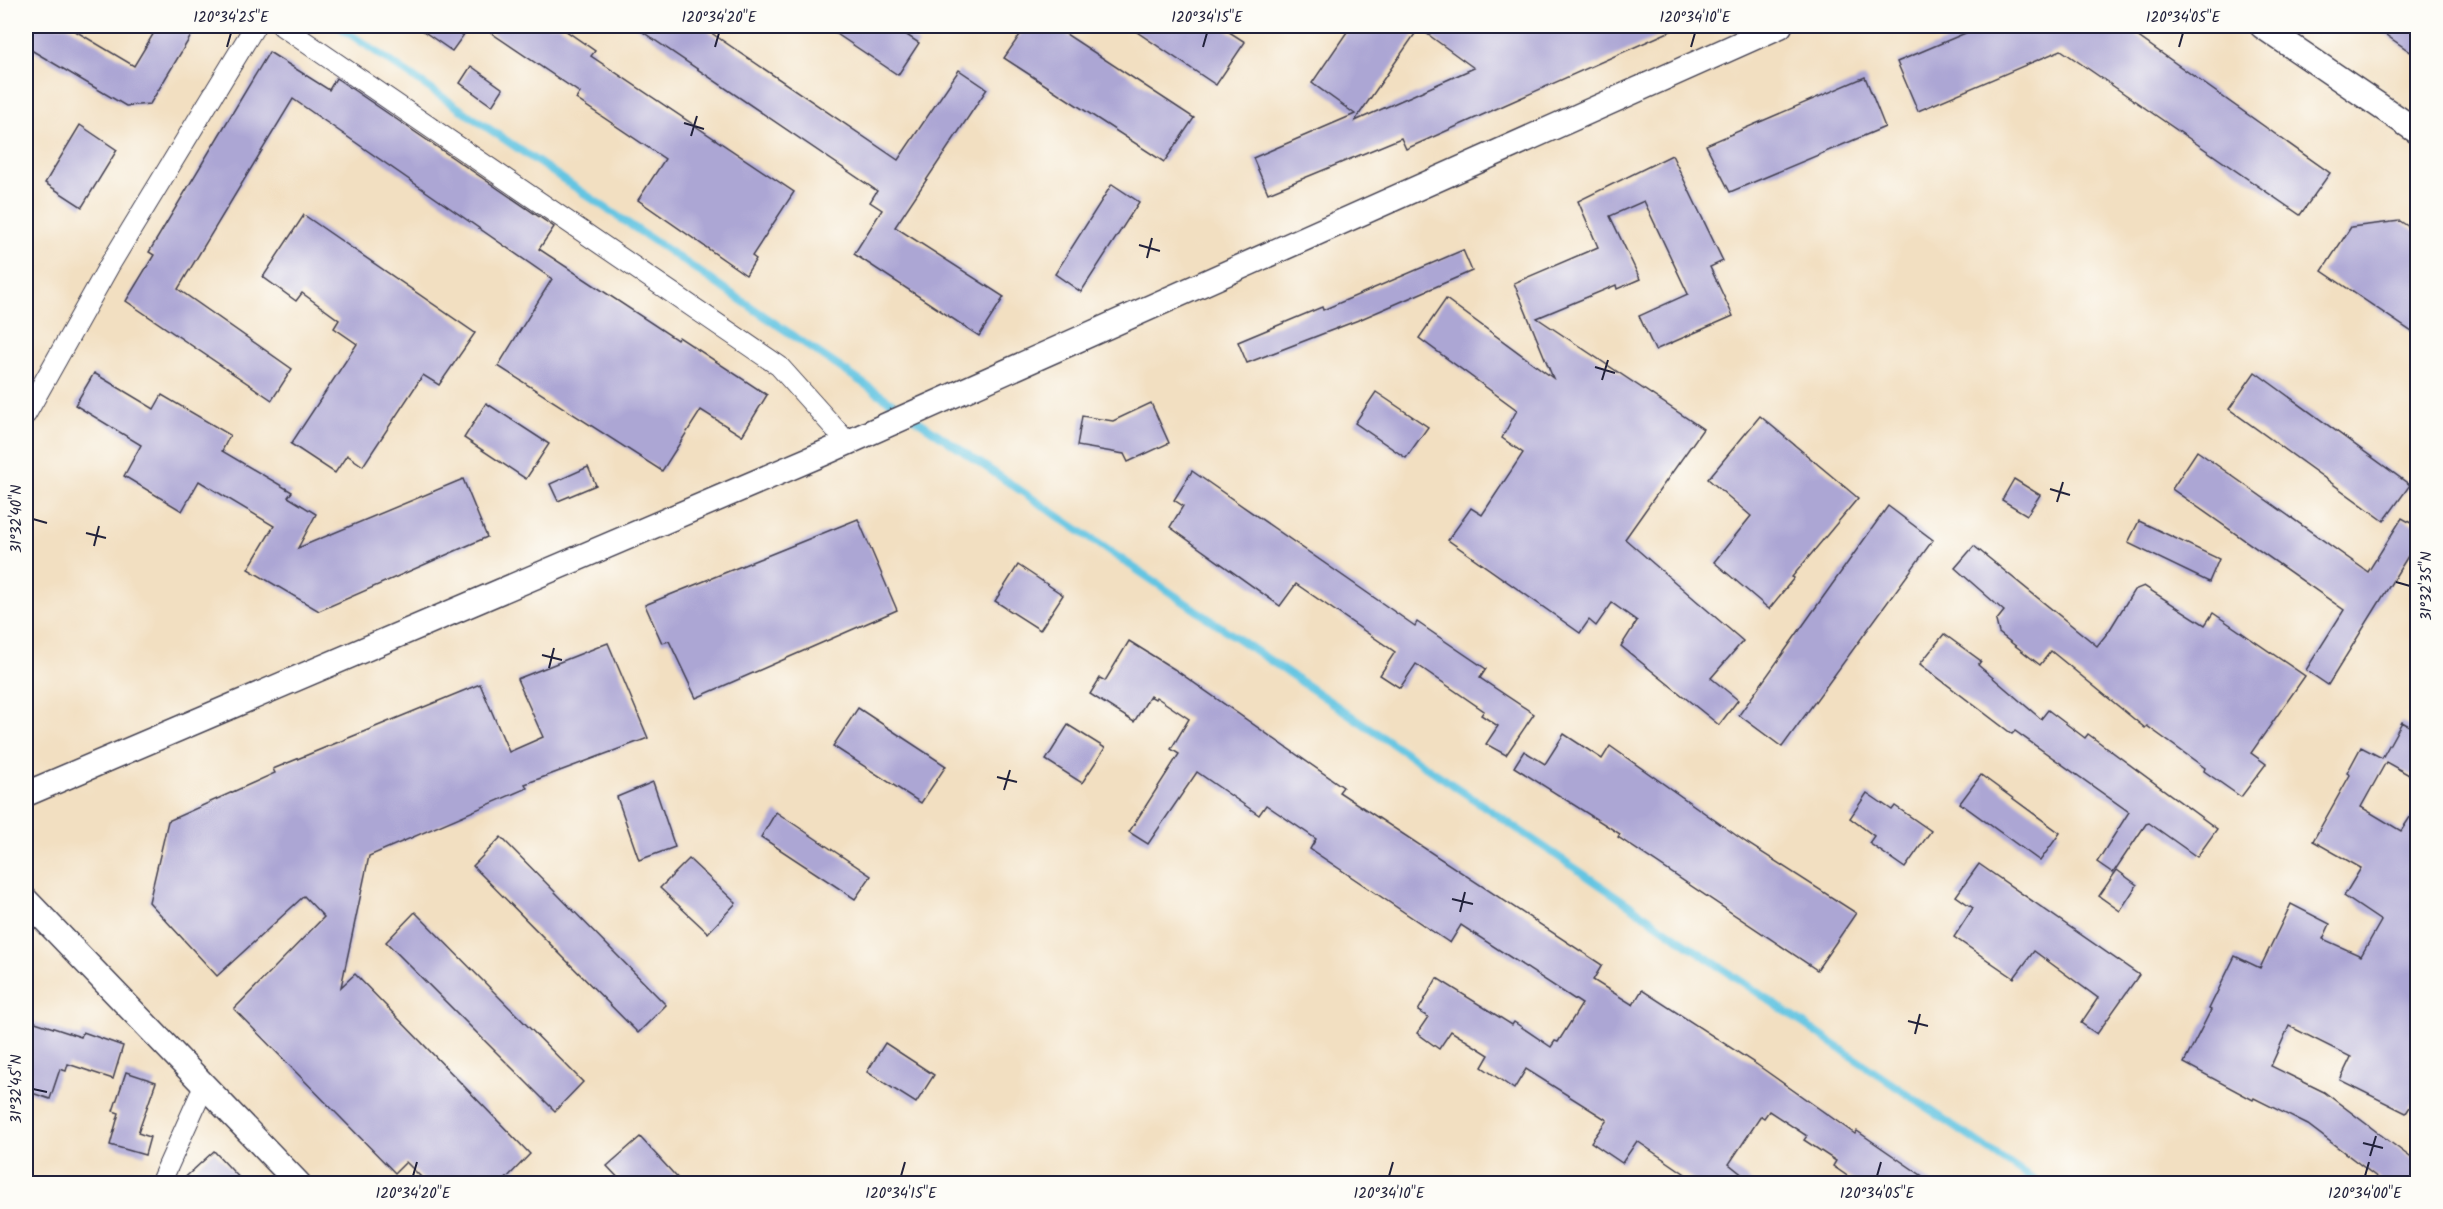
<svg xmlns="http://www.w3.org/2000/svg" width="2443" height="1209" font-family="Kalam,sans-serif">
	<style>
		.lines { fill: none; stroke-linecap: round; stroke-linejoin: round }
		.stream { stroke: #64c5e2; stroke-width: 8 }
		.building { fill: #aca6d4; fill-rule: evenodd }
		.minor-casing { stroke: #413e4f; stroke-width: 22 }
		.tertiary-casing { stroke: #413e4f; stroke-width: 27 }
		.minor { stroke: #fff; stroke-width: 20 }
		.tertiary { stroke: #fff; stroke-width: 24 }
		.ticks { fill: none; stroke: #22223b; stroke-width: 2 }
		.neatline { fill: none; stroke: #22223b; stroke-width: 2 }
		.ticks-label { font-size: 15px; text-anchor: middle; fill: #22223b }
	</style>
	<rect width="100%" height="100%" fill="#fdfcf7"/>
	<filter id="ink" filterUnits="userSpaceOnUse"><feTurbulence type="fractalNoise" baseFrequency=".0167" numOctaves="2"/><feDisplacementMap in="SourceGraphic" scale="12" xChannelSelector="R" yChannelSelector="G"/><feConvolveMatrix kernelMatrix="1 2 1 2 8 2 1 2 1" color-interpolation-filters="sRGB"/></filter>
	<filter id="wash" filterUnits="userSpaceOnUse"><feTurbulence type="fractalNoise" baseFrequency=".008" numOctaves="4" result="noise"/><feDisplacementMap in="SourceGraphic" scale="24" xChannelSelector="R" yChannelSelector="G"/><feGaussianBlur stdDeviation="1.35" result="paint"/><feColorMatrix in="noise" values="0 0 0 0 0 0 0 0 0 0 0 0 0 0 0 0 0 1.4 0 .05"/><feComposite in="paint" operator="in"/></filter>
	<g filter="url(#wash)">
		<rect width="100%" height="100%" fill="#f2dfc1"/>
		<g class="lines">
			<g class="stream">
				<path d="M338 26 904 411"/>
				<path d="M914 418 2039 1184"/>
			</g>
		</g>
		<g id="blocks">
			<g class="building">
				<path d="M26 26H67L134 66 158 26H197L150 104 126 106 26 47Z"/>
				<path d="M416 26H470L452 51Z"/>
				<path d="M481 26H559L595 51 591 56 794 192 752 256 756 259 746 275 638 200 665 159 576 99 580 93Z"/>
				<path d="M634 26H701L898 160 959 70 987 89 895 227 1004 297 979 336 854 254 882 210 870 202 877 191Z"/>
				<path d="M825 26H893L919 43 898 75Z"/>
				<path d="M1026 26H1054L1194 118 1164 162 1004 58Z"/>
				<path d="M1128 26H1220L1245 42 1216 85Z"/>
				<path d="M1351 26H1682L1406 149 1401 138 1268 193 1253 158 1355 114 1312 83ZM1419 28 1474 68 1355 121 1358 116Z"/>
				<path d="M1982 26H2123L2330 173 2300 215 2061 50 1918 111 1897 62Z"/>
				<path d="M2373 26H2418V57Z"/>
				<path d="M269 52 329 90 336 78 554 227 539 249 677 340 679 337 767 395 742 436 701 410 662 471 498 366 552 279 293 99 178 289 292 369 272 400 126 301 154 255 149 252Z"/>
				<path d="M471 66 503 89 492 106 460 83Z"/>
				<path d="M1865 77 1885 127 1730 192 1706 145Z"/>
				<path d="M80 125 117 150 82 207 45 183Z"/>
				<path d="M1672 155 1723 261 1710 267 1733 316 1655 350 1639 316 1688 294 1644 201 1610 216 1640 279 1617 289 1616 285 1537 318 1703 429 1625 539 1743 641 1711 678 1738 700 1719 725 1621 646 1637 621 1612 603 1596 626 1589 620 1580 633 1448 540 1471 508 1482 515 1523 453 1502 438 1517 410 1419 338 1446 299 1553 378 1514 283 1598 247 1578 201Z"/>
				<path d="M1112 184 1139 202 1081 292 1055 274Z"/>
				<path d="M304 215 475 333 439 385 423 375 363 466 347 455 335 473 291 444 357 344 334 328 339 320 302 293 296 301 263 277Z"/>
				<path d="M2400 221 2418 233V336L2322 271 2351 227Z"/>
				<path d="M1463 250 1472 271 1361 319 1247 363 1238 342 1322 307 1323 310Z"/>
				<path d="M2255 372 2410 485 2384 521 2229 409Z"/>
				<path d="M94 373 154 409 162 395 230 435 222 451 292 492 288 497 316 514 298 548 463 479 487 537 319 611 248 569 274 526 199 481 182 511 124 476 141 445 75 405Z"/>
				<path d="M1376 392 1428 427 1406 458 1355 423Z"/>
				<path d="M486 403 549 444 526 479 464 438Z"/>
				<path d="M1151 403 1169 443 1128 462 1124 454 1077 446 1082 416 1113 421Z"/>
				<path d="M1760 416 1858 498 1792 577 1794 578 1769 609 1714 562 1751 516 1708 479Z"/>
				<path d="M2197 451 2368 572 2402 518 2418 527V540L2328 685 2306 670 2344 610 2172 489Z"/>
				<path d="M588 467 596 485 558 501 550 484Z"/>
				<path d="M1192 471 1415 626 1417 622 1486 669 1480 678 1534 714 1506 755 1486 744 1498 726 1481 715 1484 711 1416 664 1400 688 1380 675 1395 652 1296 584 1280 606 1170 527 1183 506 1174 500Z"/>
				<path d="M2014 479 2040 495 2027 515 2002 500Z"/>
				<path d="M1888 506 1933 540 1782 747 1739 715Z"/>
				<path d="M858 519 897 610 696 698 669 641 662 643 645 605Z"/>
				<path d="M2139 521 2219 559 2209 582 2128 543Z"/>
				<path d="M1974 546 2097 646 2109 631 2134 590 2144 586 2205 625 2213 613 2305 676 2251 753 2266 764 2241 797 2204 771 2205 768 2147 726 2145 728 2051 651 2040 665 1999 633 1996 621 2004 611 1955 568Z"/>
				<path d="M1018 565 1063 595 1040 630 995 601Z"/>
				<path d="M1944 634 1981 661 1978 665 2041 719 2048 710 2085 738 2088 734 2217 829 2197 857 2149 823 2146 824 2113 873 2097 862 2129 812 2015 731 2012 734 1920 664Z"/>
				<path d="M1129 641 1174 669 1343 787 1339 792 1602 965 1593 980 1633 1005 1642 990 1756 1064 1855 1134 1857 1131 1934 1184H1859L1833 1166 1836 1161 1804 1140 1807 1136 1769 1111 1764 1118 1761 1116 1729 1164 1754 1184H1700L1637 1141 1622 1163 1591 1142 1607 1120 1526 1069 1514 1089 1482 1067 1489 1055 1451 1031 1439 1049 1417 1033 1428 1017 1418 1011 1437 978 1512 1025 1514 1022 1551 1047 1555 1041 1558 1042 1582 1004 1461 925 1450 943 1310 849 1316 839 1266 805 1259 815 1197 772 1148 844 1129 832 1179 754 1171 749 1189 719 1156 697 1155 699 1150 696 1134 722 1090 694 1100 678 1105 681Z"/>
				<path d="M608 643 648 738 525 784 527 788 369 856 341 987 355 974 530 1154 501 1184H428L406 1162 395 1173 234 1009 324 917 304 896 217 976 149 902 168 821 275 773 273 769 480 684 509 752 543 737 517 679Z"/>
				<path d="M858 708 946 766 921 803 833 746Z"/>
				<path d="M2402 722 2418 731V780L2386 762 2361 807 2401 831 2418 805V1095L2406 1113 2340 1080 2351 1057 2289 1026 2271 1066 2324 1092 2418 1163V1184H2386L2308 1125 2254 1098 2253 1100 2184 1063 2211 1010 2209 1009 2235 956 2260 968 2291 904 2330 924 2323 939 2361 956 2381 921 2344 896 2361 868 2313 841 2350 775 2347 773 2361 747 2382 758Z"/>
				<path d="M1068 725 1105 748 1082 783 1046 760Z"/>
				<path d="M1564 734 1602 759 1610 746 1747 843 1856 913 1817 970 1618 837 1620 834 1514 767 1524 751 1545 764Z"/>
				<path d="M1981 775 2060 833 2040 861 1960 803Z"/>
				<path d="M653 782 675 847 639 860 617 797Z"/>
				<path d="M1867 793 1892 810 1895 806 1931 831 1905 868 1869 843 1874 836 1850 818Z"/>
				<path d="M776 812 871 876 855 899 761 837Z"/>
				<path d="M501 837 666 1005 638 1033 473 866Z"/>
				<path d="M689 859 736 903 708 933 660 888Z"/>
				<path d="M1979 864 2139 975 2097 1034 2081 1023 2098 998 2034 951 2014 978 1954 937 1973 908 1956 896Z"/>
				<path d="M2117 870 2137 885 2120 911 2099 896Z"/>
				<path d="M415 912 583 1082 555 1111 386 942Z"/>
				<path d="M26 1019 81 1037 83 1032 123 1046 113 1079 68 1064 66 1071 60 1069 50 1099 26 1091Z"/>
				<path d="M885 1043 934 1075 916 1103 867 1072Z"/>
				<path d="M126 1072 156 1082 138 1133 150 1137 145 1155 110 1145 119 1113 113 1111Z"/>
				<path d="M640 1137 683 1184H624L607 1166Z"/>
				<path d="M214 1151 245 1184H178Z"/>
			</g>
		</g>
	</g>
	<g filter="url(#ink)">
		<use href="#blocks" fill-opacity="0" stroke="#413e4f" stroke-width="1.5"/>
		<g class="lines">
			<g class="minor-casing">
				<g id="minor">
					<path d="M282 26 779 366 848 443"/>
					<path d="M26 414 109 266 255 26"/>
					<path d="M160 1184 204 1086"/>
				</g>
			</g>
			<g class="tertiary-casing">
				<g id="tertiary">
					<path d="M2262 26 2418 132"/>
					<path d="M26 794 822 454 1780 26"/>
					<path d="M26 900 299 1184"/>
				</g>
			</g>
			<use href="#minor" class="minor"/>
			<use href="#tertiary" class="tertiary"/>
		</g>
	</g>
	<path class="ticks" d="M227 47 231 33M715 47 719 33M1203 47 1207 33M1691 47 1695 33M2179 47 2183 33M684 123 704 129M691 136 697 116M1139 245 1160 251M1147 258 1152 238M1595 367 1615 373M1602 380 1608 360M2050 489 2070 495M2057 502 2063 482M33 519 47 523M86 533 106 538M94 546 99 526M2396 582 2410 586M542 655 562 660M549 668 554 648M997 777 1017 782M1004 790 1010 770M1452 899 1473 904M1460 912 1465 892M1908 1021 1928 1026M1915 1034 1920 1014M33 1089 47 1092M2363 1143 2383 1148M2370 1156 2376 1136M413 1176 417 1162M901 1176 905 1162M1389 1176 1393 1162M1877 1176 1881 1162M2365 1176 2369 1162"/>
	<rect width="2443" height="1209" fill="none" stroke="#fdfcf7" stroke-width="66"/>
	<rect x="33" y="33" width="2377" height="1143" class="neatline"/>
	<g class="ticks-label">
		<text x="231" y="22">120°34'25"E</text>
		<text x="719" y="22">120°34'20"E</text>
		<text x="1207" y="22">120°34'15"E</text>
		<text x="1695" y="22">120°34'10"E</text>
		<text x="2183" y="22">120°34'05"E</text>
		<text transform="translate(16 519) rotate(-90)" y="5">31°32'40"N</text>
		<text transform="translate(2426 586) rotate(-90)" y="5">31°32'35"N</text>
		<text transform="translate(16 1089) rotate(-90)" y="5">31°32'45"N</text>
		<text x="413" y="1198">120°34'20"E</text>
		<text x="901" y="1198">120°34'15"E</text>
		<text x="1389" y="1198">120°34'10"E</text>
		<text x="1877" y="1198">120°34'05"E</text>
		<text x="2365" y="1198">120°34'00"E</text>
	</g>
</svg>
